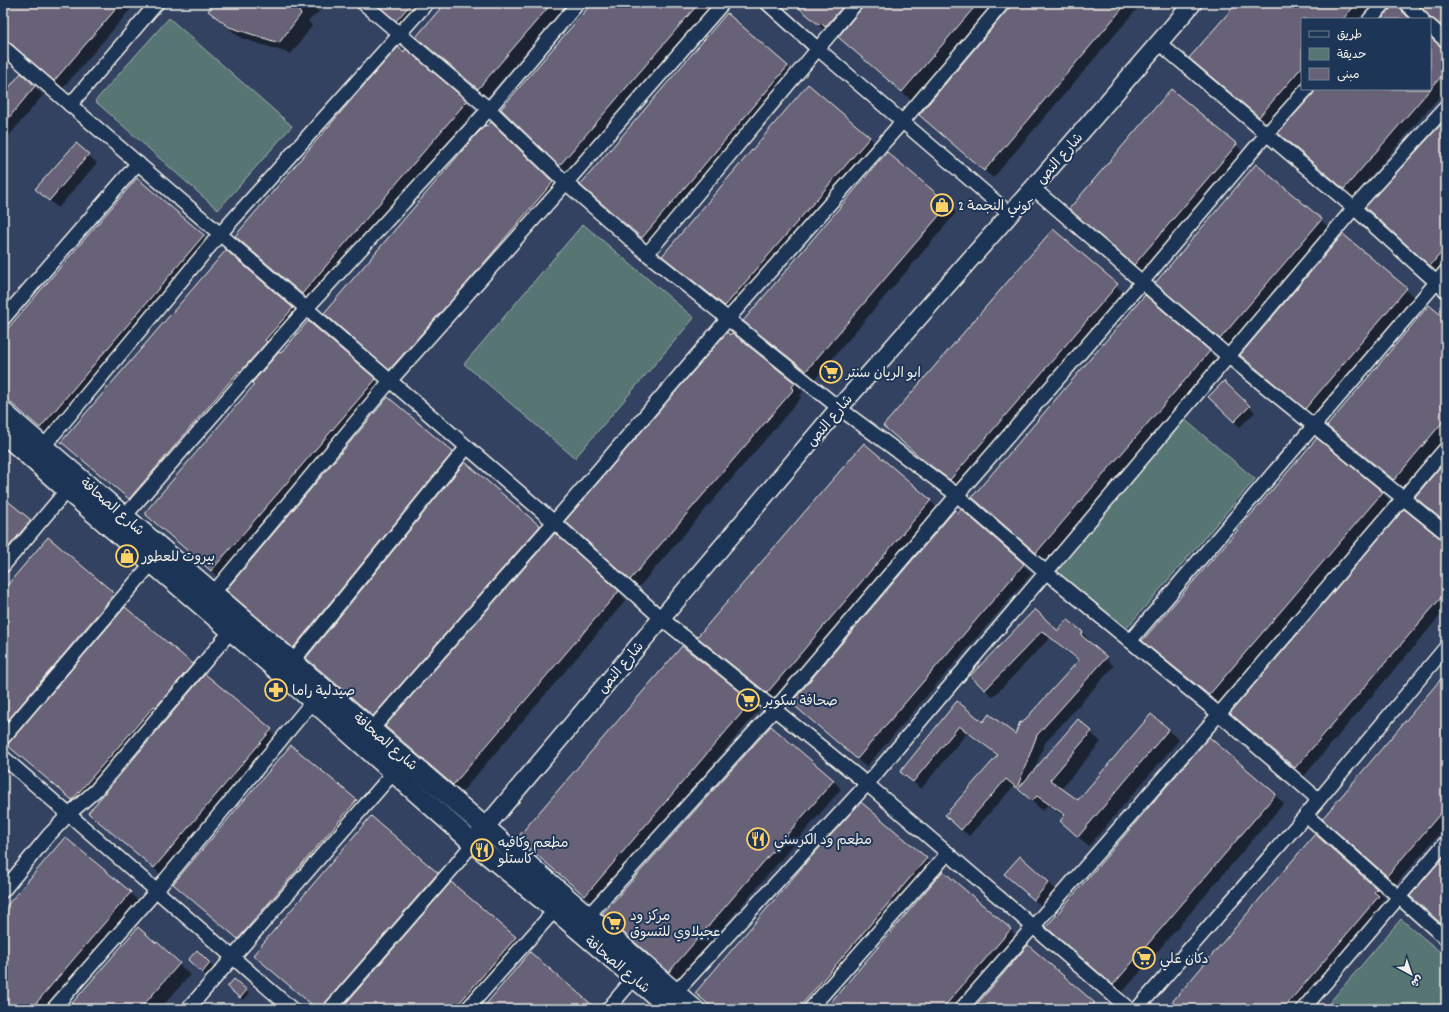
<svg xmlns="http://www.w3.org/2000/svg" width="1449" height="1012" font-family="Dekko,'Playpen Sans Arabic',sans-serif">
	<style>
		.green { fill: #567573; stroke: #a5b3ae }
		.shadow { fill: #0007 }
		.building { fill: #676278; stroke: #f4f1e8 }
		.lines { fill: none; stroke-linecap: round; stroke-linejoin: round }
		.minor-casing { stroke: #f4f1e8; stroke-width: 16 }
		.tertiary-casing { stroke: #f4f1e8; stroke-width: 20 }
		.secondary-casing { stroke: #f4f1e8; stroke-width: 22 }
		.minor { stroke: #1d3557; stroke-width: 13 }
		.tertiary { stroke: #1d3557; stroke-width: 17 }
		.secondary { stroke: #1d3557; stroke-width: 19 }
		.labels { text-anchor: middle; stroke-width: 4; stroke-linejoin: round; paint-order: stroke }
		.street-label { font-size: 14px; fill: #f4f1e8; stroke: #1d3557 }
		.poi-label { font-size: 14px; fill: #f4f1e8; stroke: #1d3557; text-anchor: start }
	</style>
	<rect width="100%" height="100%" fill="#334261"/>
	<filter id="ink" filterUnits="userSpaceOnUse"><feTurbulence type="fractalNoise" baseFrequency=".025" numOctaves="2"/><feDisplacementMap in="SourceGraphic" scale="8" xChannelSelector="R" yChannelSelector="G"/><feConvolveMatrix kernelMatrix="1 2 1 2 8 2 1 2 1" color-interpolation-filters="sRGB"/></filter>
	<g filter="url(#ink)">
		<g class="green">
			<path d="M169 18 292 126 218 210 95 101Z"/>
			<path d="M583 224 694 318 575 458 464 364Z"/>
			<path d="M1184 419 1255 479 1125 630 1055 570Z"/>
			<path d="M1401 919 1446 957V1009H1324Z"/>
		</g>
		<g class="shadow">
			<path d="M5 3H136L63 88 18 49 13 47 8 48 3 43V5Z"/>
			<path d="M216 3H311L319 12 308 21 312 26 291 54 241 38 221 22 210 11Z"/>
			<path d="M371 3H427L405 28 378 5Z"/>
			<path d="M447 3H567L487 97 417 37Z"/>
			<path d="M593 3H714L568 173 511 118Z"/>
			<path d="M793 3H993L911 100 839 37 863 8 864 4 859 6 828 33Z"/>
			<path d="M1012 3H1142L993 178 920 115 1010 9Z"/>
			<path d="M1238 3H1372L1358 19H1302V85L1268 125 1191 58Z"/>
			<path d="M1394 3H1446V29L1439 26 1431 18 1429 14 1420 5 1416 3 1408 5 1405 10 1409 19H1382L1392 9Z"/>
			<path d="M727 15 796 75 650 245 590 193Z"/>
			<path d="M1430 36 1432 40 1443 50H1446V89L1353 197 1280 133 1314 95 1316 89H1430Z"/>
			<path d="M406 51 475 110 311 302 236 236Z"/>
			<path d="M21 75 43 95 3 143V96Z"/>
			<path d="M1446 120V265L1439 273 1375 216Z"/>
			<path d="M491 123 560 191 398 377 333 321Z"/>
			<path d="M869 137 878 146 734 314 671 264 663 255Z"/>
			<path d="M76 144 97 163 58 208 45 197Z"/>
			<path d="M1236 145 1244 153 1143 272 1079 217Z"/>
			<path d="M137 179 212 244 49 435 3 396V335Z"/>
			<path d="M948 205 956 213 815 379 753 329 744 321Z"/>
			<path d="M1321 220 1329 228 1229 346 1165 291Z"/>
			<path d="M1053 230 1125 294 959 487 936 471 893 434Z"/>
			<path d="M1343 235 1415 298 1314 416 1250 364 1241 355Z"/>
			<path d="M292 308 301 317 138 507 71 450Z"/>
			<path d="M1446 321V437L1402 488 1337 434 1328 426Z"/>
			<path d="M733 334 795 384 803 392 800 396 801 398 639 587 575 530Z"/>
			<path d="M1209 352 1217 360 1045 561 973 497Z"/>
			<path d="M375 380 384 388 220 579 147 515Z"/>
			<path d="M1224 382 1255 412 1240 427 1210 397Z"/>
			<path d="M1317 440 1382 493 1391 501 1218 703 1152 649 1144 641Z"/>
			<path d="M864 444 939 509 776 700 707 645 699 637Z"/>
			<path d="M452 452 460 461 302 655 236 598Z"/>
			<path d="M1446 462V523L1416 497Z"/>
			<path d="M3 498 39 529 3 572Z"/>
			<path d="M961 511 1032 573 866 767 801 711Z"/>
			<path d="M539 527 548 535 382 724 307 658Z"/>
			<path d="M48 538 121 601 3 738V592Z"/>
			<path d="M1441 540 1446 542V609L1304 776 1240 721Z"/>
			<path d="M618 592 626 600 462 792 386 726Z"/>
			<path d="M1035 610 1058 633 1067 621 1083 633 1090 641 1089 643 1114 666 1045 743 1033 773 1078 721 1101 742 1061 789 1078 801 1151 715 1179 740 1089 846 1071 831 1065 817 1047 805 1043 811 1014 786 969 836 954 823 999 756 967 733 921 789 901 772 958 703 983 724 1016 735 1023 724 1079 661 1050 638 993 697 971 676Z"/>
			<path d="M192 664 201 673 81 808 17 753Z"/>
			<path d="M1446 674V826L1396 884 1332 827Z"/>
			<path d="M205 675 279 739 163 876 98 821Z"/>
			<path d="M751 702 759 710 594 904 518 838Z"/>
			<path d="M1209 739 1284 803 1122 993 1047 927Z"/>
			<path d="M833 780 841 789 678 980 612 922Z"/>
			<path d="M356 801 364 809 247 946 183 892Z"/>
			<path d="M926 859 935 867 813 1009H714L696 992Z"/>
			<path d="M437 874 446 882 335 1009H317L263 963Z"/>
			<path d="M1014 883H1049L1057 891 1043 907Z"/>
			<path d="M1376 889 1385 898 1382 901 1387 905 1298 1009H1167Z"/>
			<path d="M130 893 138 901 47 1009H3V912Z"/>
			<path d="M1010 930 1018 938 958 1009H826Z"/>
			<path d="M515 937 523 946 469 1009H342Z"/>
			<path d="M157 943 190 975 160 1009H74Z"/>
			<path d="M197 952 215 969 208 977 189 960Z"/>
			<path d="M234 980 249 993 243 1000 231 990Z"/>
			<path d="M1095 1003 1100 1009H974Z"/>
		</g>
		<g class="building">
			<path d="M3 3H121L54 81 8 41 3 39Z"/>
			<path d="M214 3H293L301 14 279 43 229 27 208 11Z"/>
			<path d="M375 3H412L396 21Z"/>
			<path d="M445 3H552L478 89 416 37Z"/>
			<path d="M592 3H699L559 166 501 109Z"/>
			<path d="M793 3H846L825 27 821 23 819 25Z"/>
			<path d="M864 3H978L902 92 838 37 862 8Z"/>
			<path d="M1011 3H1127L984 171 919 115 1009 8Z"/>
			<path d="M1237 3H1357L1343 19H1302V67L1259 117 1189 58Z"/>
			<path d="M1393 3H1397L1400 9 1410 19H1381L1391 8Z"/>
			<path d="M1417 3H1446V30L1435 20 1430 18 1427 13Z"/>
			<path d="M727 13 788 66 642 238 580 185Z"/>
			<path d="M1430 37 1441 47 1446 49V71L1344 189 1278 133 1313 94 1315 89H1430Z"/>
			<path d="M398 47 404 52 406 49 467 101 302 294 235 236 358 92Z"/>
			<path d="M21 73 35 86 3 125V95Z"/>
			<path d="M808 84 870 137 725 306 662 256Z"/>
			<path d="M1171 89 1237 144 1134 265 1069 209Z"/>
			<path d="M1446 119V247L1430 266 1365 207Z"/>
			<path d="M491 122 553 182 466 284 389 370 324 313 474 137 486 125 487 126Z"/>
			<path d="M76 143 89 154 49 201 35 189Z"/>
			<path d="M887 152 949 204 806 371 743 321Z"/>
			<path d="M1256 164 1322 219 1220 339 1155 283Z"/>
			<path d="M137 178 204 235 40 428 3 396V334Z"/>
			<path d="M1053 229 1118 284 950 480 926 462 883 426Z"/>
			<path d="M1343 234 1407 288 1305 409 1240 355Z"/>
			<path d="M226 250 293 308 265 340 267 342 240 372 239 371 129 499 61 442Z"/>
			<path d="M1145 295 1210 351 1036 553 972 497Z"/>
			<path d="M1429 305 1446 319V418L1394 480 1327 426Z"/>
			<path d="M308 321 376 379 211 571 146 515V511L254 385 252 383 279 352 281 353Z"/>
			<path d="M727 332 730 335 732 333 795 383 792 387 794 389 630 580 565 521Z"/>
			<path d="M1224 381 1250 406 1234 422 1208 397Z"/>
			<path d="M388 397 453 452 293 648 226 590Z"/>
			<path d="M1317 438 1383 492 1209 695 1142 641Z"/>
			<path d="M864 443 931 500 767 693 697 637Z"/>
			<path d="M1446 460V523L1415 497Z"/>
			<path d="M465 462 540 526 373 716 306 658Z"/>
			<path d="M3 497 31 520 3 554Z"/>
			<path d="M961 509 1024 564 857 759 791 703 955 510 958 513Z"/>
			<path d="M1404 509 1441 539 1446 541V592L1295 768 1230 713Z"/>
			<path d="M555 533 619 591 453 785 385 726Z"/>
			<path d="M48 537 113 592 111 595 113 596 3 726V590Z"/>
			<path d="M125 607 193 664 156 707 154 706 72 800 7 745Z"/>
			<path d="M1035 609 1058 631 1067 619 1083 632 1081 635 1107 657 1037 735 1017 788 1006 779 961 830 945 815 998 755 959 726 913 782 900 772 957 701 983 722 989 714 1015 734 1020 722 1022 723 1079 660 1042 631 985 690 970 676Z"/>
			<path d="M682 646 752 701 585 896 517 838Z"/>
			<path d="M1446 673V807L1387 876 1322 819Z"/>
			<path d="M205 674 272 729 154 868 88 813Z"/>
			<path d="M1151 714 1169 729 1078 837 1060 821 1065 815 1037 796 1032 801 1018 789 1078 719 1092 731 1050 780 1078 800Z"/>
			<path d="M771 726 834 780 669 972 602 914Z"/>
			<path d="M1209 737 1276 794 1113 985 1046 927Z"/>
			<path d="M291 745 357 800 238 939 173 884Z"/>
			<path d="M861 802 927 858 798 1009H714L695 993 810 858Z"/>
			<path d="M371 816 438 873 324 1004 322 1009H317L253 955Z"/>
			<path d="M1315 834 1377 889 1374 892 1379 896 1324 961 1283 1009H1166Z"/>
			<path d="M65 837 131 892 31 1009H3V910Z"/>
			<path d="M1446 854V928L1410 896Z"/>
			<path d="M1020 856 1049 882 1034 900 1004 874Z"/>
			<path d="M943 871 1011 929 956 993 942 1009H825Z"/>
			<path d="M451 882 516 937 454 1009H341Z"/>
			<path d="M138 927 156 943 157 942 180 963 140 1009H67Z"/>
			<path d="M1028 945 1095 1003 1090 1009H973Z"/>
			<path d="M197 950 210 963 202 973 188 960Z"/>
			<path d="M530 952 563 980 597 1009H482Z"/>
			<path d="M234 979 247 990 240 998 227 987Z"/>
		</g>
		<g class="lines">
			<g class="minor-casing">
				<g id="minor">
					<path d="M363 3 489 109 566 183 647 254 839 408 957 495 1047 573 1219 714 1318 799"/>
					<path d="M767 3 818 49 1010 214"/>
					<path d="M1405 3 1422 19"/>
					<path d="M1370 19 1385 3"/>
					<path d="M1430 26 1446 41"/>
					<path d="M1159 43 1354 208 1446 291"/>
					<path d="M3 47 554 522 661 618 867 784 1129 1009"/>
					<path d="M70 105 157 3"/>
					<path d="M1033 188 1229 357 1446 533"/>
					<path d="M647 254 856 3"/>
					<path d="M3 319 138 163"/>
					<path d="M44 446 220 234 427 3"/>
					<path d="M124 517 306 309 489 109 578 3"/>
					<path d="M3 566 67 490"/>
					<path d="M214 592 390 381 566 183 723 3"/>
					<path d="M1130 641 1446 271"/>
					<path d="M293 661 467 447"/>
					<path d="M372 729 554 522 727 320 903 121 1003 3"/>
					<path d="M3 738 152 563"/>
					<path d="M3 757 292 1009"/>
					<path d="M1306 815 1446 939"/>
					<path d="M3 891 48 836 69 814 96 790 231 631"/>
					<path d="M588 916 775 709 957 495 1142 282 1266 135 1307 89"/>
					<path d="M675 993 867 784 1354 208 1446 107"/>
					<path d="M53 1009 157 890 313 701"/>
					<path d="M188 1009 394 772"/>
					<path d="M330 1009 453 868 473 843"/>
					<path d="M467 1009 555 910"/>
					<path d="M608 1009 635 977"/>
					<path d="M810 1009 948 853"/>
					<path d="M961 1009 1219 714 1446 448"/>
					<path d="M1137 1009 1306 815 1446 647"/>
					<path d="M1303 1009 1446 842"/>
				</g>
			</g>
			<g class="tertiary-casing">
				<path id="tertiary" d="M477 837 839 408 1033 188 1193 3"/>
			</g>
			<g class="secondary-casing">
				<g id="secondary">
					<path d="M3 412 588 916 694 1009"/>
					<path d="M3 433 67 490 313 701 473 843 555 910 671 1009"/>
				</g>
			</g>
			<use href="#minor" class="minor"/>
			<use href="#tertiary" class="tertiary"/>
			<use href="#secondary" class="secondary"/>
		</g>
	</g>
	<defs>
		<g id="shop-ring" transform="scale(1.15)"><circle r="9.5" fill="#1d3557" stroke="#ffd166" stroke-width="1.5"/><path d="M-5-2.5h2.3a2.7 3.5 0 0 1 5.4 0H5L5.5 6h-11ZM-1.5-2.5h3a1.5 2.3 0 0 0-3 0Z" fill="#ffd166"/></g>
		<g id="supermarket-ring" transform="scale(1.15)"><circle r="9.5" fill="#1d3557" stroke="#ffd166" stroke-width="1.5"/><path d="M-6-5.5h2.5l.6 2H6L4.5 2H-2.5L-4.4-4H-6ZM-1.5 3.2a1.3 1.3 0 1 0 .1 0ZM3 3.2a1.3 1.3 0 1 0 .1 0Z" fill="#ffd166"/></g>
		<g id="pharmacy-ring" transform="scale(1.15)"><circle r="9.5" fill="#1d3557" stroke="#ffd166" stroke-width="1.5"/><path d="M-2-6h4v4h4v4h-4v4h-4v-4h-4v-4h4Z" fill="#ffd166"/></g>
		<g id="restaurant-ring" transform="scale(1.15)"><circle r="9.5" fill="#1d3557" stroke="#ffd166" stroke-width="1.5"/><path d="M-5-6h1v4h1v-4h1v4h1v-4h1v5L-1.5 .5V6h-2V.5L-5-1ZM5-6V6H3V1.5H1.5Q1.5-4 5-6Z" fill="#ffd166"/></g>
	</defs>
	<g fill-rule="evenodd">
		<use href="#shop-ring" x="942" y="205"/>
		<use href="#supermarket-ring" x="831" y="372"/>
		<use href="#shop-ring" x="127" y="556"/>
		<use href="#pharmacy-ring" x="276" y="690"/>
		<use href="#supermarket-ring" x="748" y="700"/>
		<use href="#restaurant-ring" x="758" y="839"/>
		<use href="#restaurant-ring" x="482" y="850"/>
		<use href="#supermarket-ring" x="614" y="923"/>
		<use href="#supermarket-ring" x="1144" y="958"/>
	</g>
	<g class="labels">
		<g class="street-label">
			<text transform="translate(1059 158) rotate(-49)" y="5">شارع النص</text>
			<text transform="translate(829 420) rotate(-50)" y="5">شارع النص</text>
			<text transform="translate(113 506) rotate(41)" y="5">شارع الصحافة</text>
			<text transform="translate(620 667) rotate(-50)" y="5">شارع النص</text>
			<text transform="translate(386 741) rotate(41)" y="5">شارع الصحافة</text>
			<text transform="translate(618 964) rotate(40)" y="5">شارع الصحافة</text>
		</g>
		<g class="poi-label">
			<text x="958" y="210">كوني النجمة 2</text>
			<text x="846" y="377">ابو الريان سنتر</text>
			<text x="142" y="561">بيروت للعطور</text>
			<text x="292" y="695">صيدلية راما</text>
			<text x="764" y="705">صحافة سكوير</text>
			<text x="774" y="844">مطعم ود الكرسني</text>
			<text x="498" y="847">مطعم وكافيه<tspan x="498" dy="16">كاستلو</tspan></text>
			<text x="630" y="920">مركز ود<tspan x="630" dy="16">عجيلاوي للتسوق</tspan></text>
			<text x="1160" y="963">دكان علي</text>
		</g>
	</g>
	<rect width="1449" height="1012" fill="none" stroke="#1d3557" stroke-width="16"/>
	<rect x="8" y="8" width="1433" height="996" fill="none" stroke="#f4f1e8" stroke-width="1.5" filter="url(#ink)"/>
	<rect x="1301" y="18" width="130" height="72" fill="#1d3557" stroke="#738091"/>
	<rect x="1309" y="31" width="20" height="6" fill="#1d3557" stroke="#738091"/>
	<text x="1337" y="38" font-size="12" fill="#f4f1e8">طريق</text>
	<rect x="1309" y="48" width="20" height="12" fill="#567573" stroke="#738091"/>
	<text x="1337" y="58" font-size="12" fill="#f4f1e8">حديقة</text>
	<rect x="1309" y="68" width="20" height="12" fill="#676278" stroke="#738091"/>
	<text x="1337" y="78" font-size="12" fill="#f4f1e8">مبنى</text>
	<g transform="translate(1411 974) rotate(140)" stroke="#1d3557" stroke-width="3" paint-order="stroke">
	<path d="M0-3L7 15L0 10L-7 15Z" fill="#f4f1e8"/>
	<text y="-6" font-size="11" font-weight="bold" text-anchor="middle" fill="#f4f1e8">ش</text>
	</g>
</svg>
